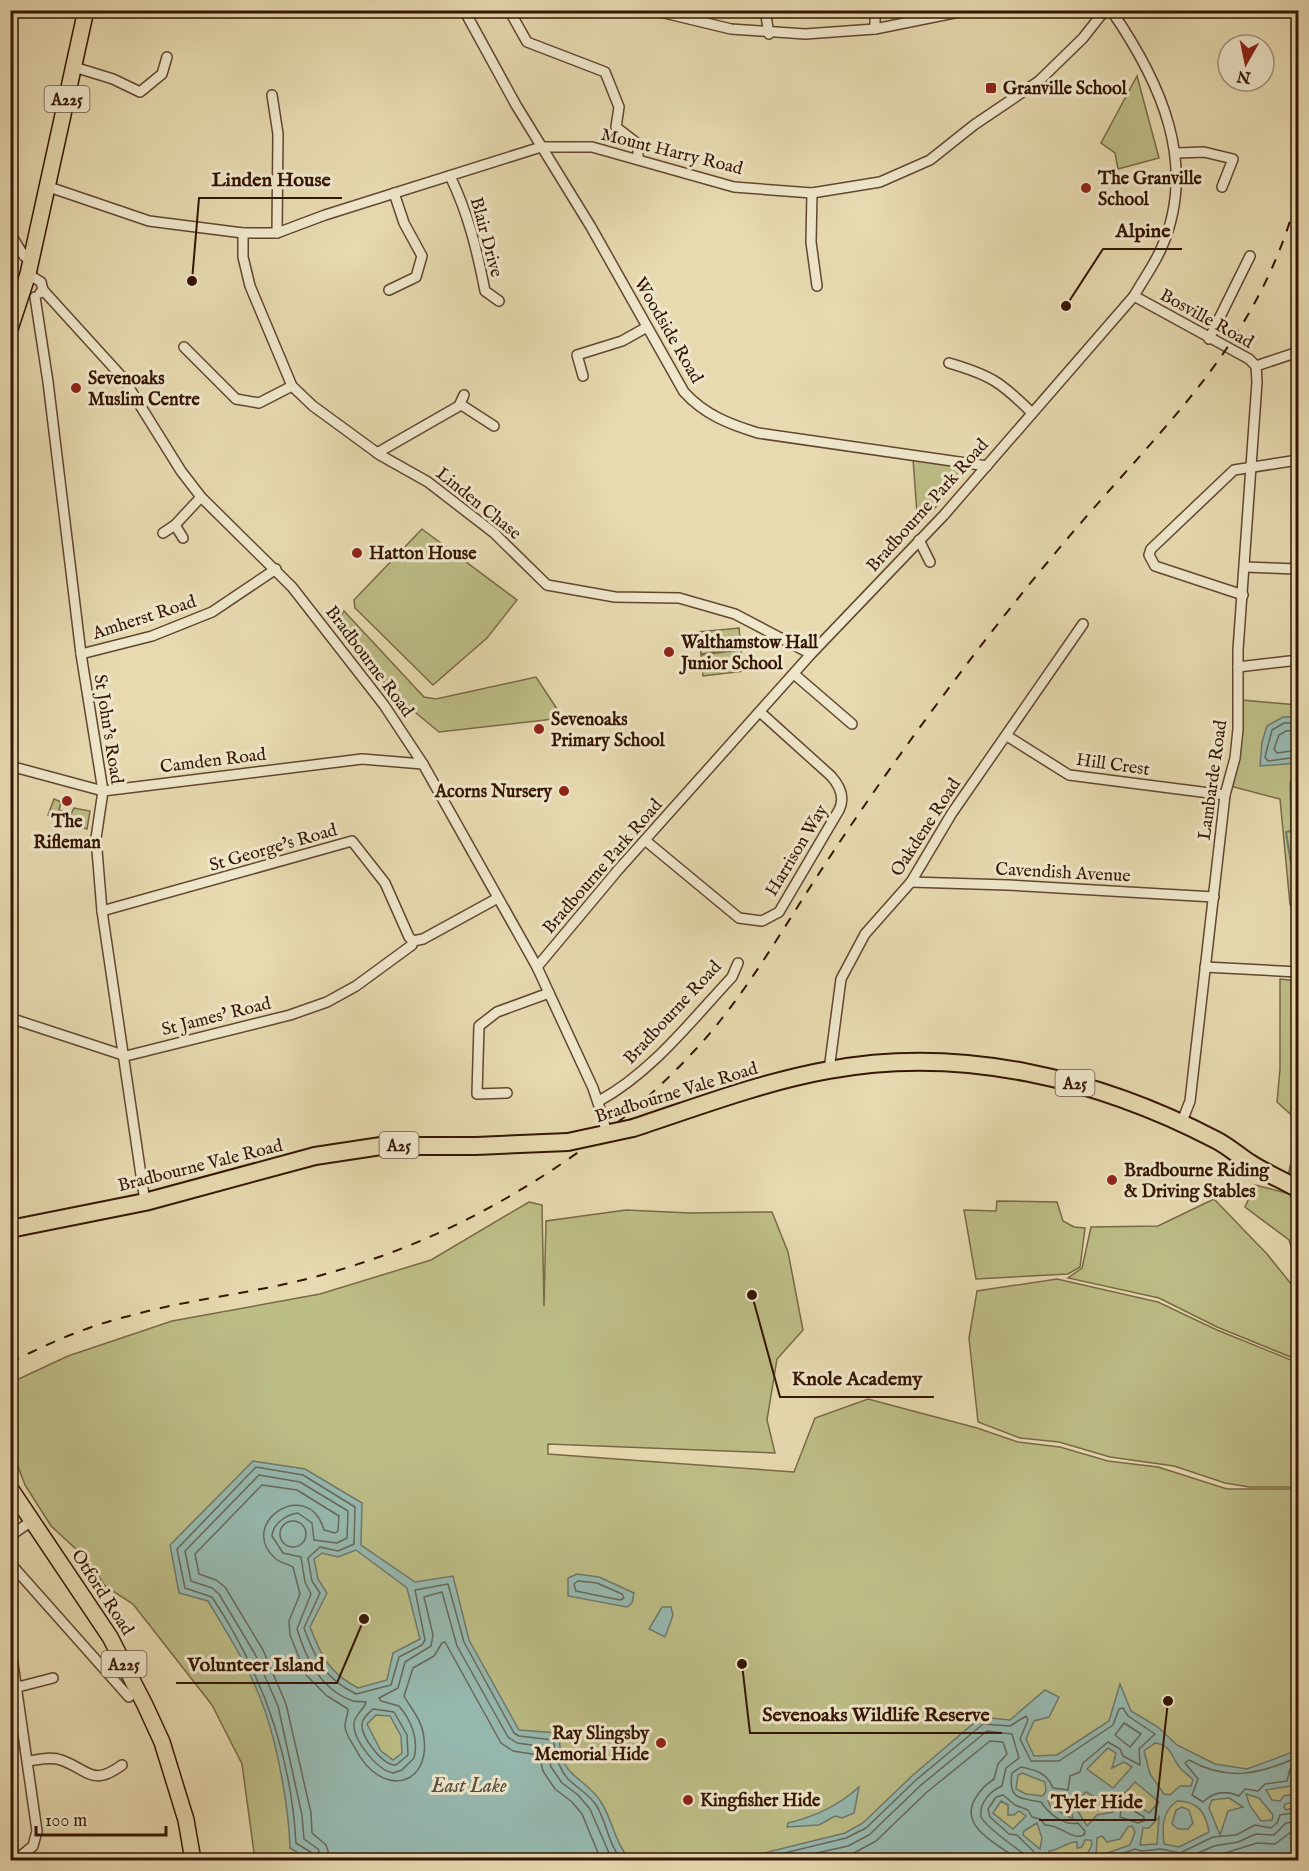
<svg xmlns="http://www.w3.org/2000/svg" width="1309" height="1871" font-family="'IM FELL English',serif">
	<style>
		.green { fill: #bdbd86; stroke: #786945; stroke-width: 1.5 }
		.water { fill: #97bab1; stroke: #6f786c; stroke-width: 1.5; fill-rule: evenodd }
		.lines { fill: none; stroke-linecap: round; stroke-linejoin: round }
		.shore { stroke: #66685a; stroke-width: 1.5 }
		.stream { stroke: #6f786c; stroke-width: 2 }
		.minor-casing { stroke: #61462f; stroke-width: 12 }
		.primary-casing { stroke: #341504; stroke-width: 18 }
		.trunk-casing { stroke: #341504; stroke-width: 20 }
		.minor { stroke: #efe7cc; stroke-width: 9 }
		.primary { stroke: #e7dab0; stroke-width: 15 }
		.trunk { stroke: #e7dab0; stroke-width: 16 }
		.rail { stroke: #341504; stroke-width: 2; stroke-dasharray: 10 10; stroke-linecap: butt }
		.minor-bridge-casing { stroke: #61462f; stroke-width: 12; stroke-linecap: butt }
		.trunk-bridge-casing { stroke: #341504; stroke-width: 20; stroke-linecap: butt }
		.minor-bridge { stroke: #efe7cc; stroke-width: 9 }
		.trunk-bridge { stroke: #e7dab0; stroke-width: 16 }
		.poi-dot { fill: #8f2418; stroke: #efe7cc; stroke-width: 2 }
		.labels { text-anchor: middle; stroke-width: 6; stroke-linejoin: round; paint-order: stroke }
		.shield { fill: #efe7cc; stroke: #6c5440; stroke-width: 1.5 }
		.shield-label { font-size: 16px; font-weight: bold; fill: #341504 }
		.poi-label { font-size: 18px; font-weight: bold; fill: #341504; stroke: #efe7cc; text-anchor: start }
		.street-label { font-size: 18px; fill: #341504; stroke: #efe7cc }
		.water-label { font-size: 20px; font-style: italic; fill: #574f41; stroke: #efe7cc }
		.leader { fill: none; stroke: #341504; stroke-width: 2 }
		.callout-dot { fill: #341504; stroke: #efe7cc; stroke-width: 2 }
		.callout-label { font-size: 20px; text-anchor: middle; font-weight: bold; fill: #341504; stroke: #efe7cc; stroke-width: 6; stroke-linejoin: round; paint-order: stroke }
	</style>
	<rect width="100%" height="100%" fill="#e7dab0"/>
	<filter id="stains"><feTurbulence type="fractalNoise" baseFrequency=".00333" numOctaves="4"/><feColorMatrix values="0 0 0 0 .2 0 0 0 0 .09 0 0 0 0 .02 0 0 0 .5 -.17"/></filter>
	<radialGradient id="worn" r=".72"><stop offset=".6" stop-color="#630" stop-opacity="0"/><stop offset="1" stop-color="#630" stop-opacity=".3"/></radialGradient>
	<g class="green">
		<path d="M1137 76 1159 158 1118 169 1115 153 1101 143Z"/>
		<path d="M913 459 972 466 918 527Z"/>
		<path d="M422 529 517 600 487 638 433 685 355 608 354 600Z"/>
		<path d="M344 611 424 697 436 699 536 677 563 718 439 732 398 698 334 625Z"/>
		<path d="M739 628 741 649 701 654 698 632Z"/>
		<path d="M741 650 744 671 703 676 701 655Z"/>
		<path d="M1242 700 1298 705V965L1296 964V921L1290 904 1280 799 1230 786Z"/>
		<path d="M54 799 61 802 59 810 71 814 74 808 90 811 87 829 48 815Z"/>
		<path d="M1280 979 1298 981V1121L1277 1102 1280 1069Z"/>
		<path d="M1298 1130V1183L1288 1176Z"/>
		<path d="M1255 1185 1298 1196V1269L1289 1240 1245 1207Z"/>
		<path d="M1214 1199 1267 1254 1296 1290 1298 1360 1217 1327 1159 1298 1068 1278 1082 1268 1091 1227 1158 1226Z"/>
		<path d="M997 1201 1057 1202 1063 1221 1074 1227 1085 1228 1080 1267 1068 1274 976 1279 964 1210 996 1211Z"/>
		<path d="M529 1202 542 1205 544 1306 546 1221 626 1210 690 1213 772 1212 788 1252 803 1330 777 1359 767 1420 775 1453 548 1444V1454L794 1472 815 1418 868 1399 977 1428 1018 1442 1060 1447 1108 1461 1158 1467 1227 1489H1298V1860H255L242 1764 212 1705 133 1604 105 1586 89 1561 51 1526 25 1485 11 1448 10 1383 68 1356 172 1321 320 1294 431 1260Z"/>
		<path d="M1057 1279 1158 1302 1217 1330 1296 1362 1298 1487H1249L1225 1483 1174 1466 1110 1457 1059 1442 1020 1438 978 1422 969 1338 977 1291Z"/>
	</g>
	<g class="water">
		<path d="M1283 717H1298V763L1260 766 1262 742 1267 726Z"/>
		<path d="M1298 778V835L1291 831 1290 782Z"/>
		<path d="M253 1461 305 1469 362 1503 361 1545 415 1582 453 1576 469 1640 519 1730 558 1733C560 1742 560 1753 563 1761 571 1778 591 1785 601 1802 613 1821 615 1843 630 1860H310L290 1848C289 1809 278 1748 265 1711 252 1672 229 1636 208 1601L179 1593 170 1545ZM356 1550 407 1588 420 1639 393 1653 387 1680 358 1688C328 1672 322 1657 310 1627L327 1593 318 1579 314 1559 322 1553 338 1557ZM376 1715 390 1716 401 1736 402 1753 393 1760 381 1751 367 1724Z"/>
		<path d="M577 1574 599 1577 634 1593 632 1603 627 1607 568 1596V1578Z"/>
		<path d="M662 1607H671L673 1615 665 1637 649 1629Z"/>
		<path d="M1120 1684 1131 1711 1158 1727 1177 1745 1215 1764 1247 1769 1298 1750V1771L1295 1772 1298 1777V1792L1291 1786 1266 1790 1272 1800 1280 1801 1284 1796 1298 1793V1801L1285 1804 1284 1807 1286 1810 1298 1806V1860H1084L1092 1845 1091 1840H1085L1082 1847 1077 1848V1842C1067 1841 1059 1851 1049 1851L1052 1856 1064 1860H736L845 1833 863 1823 913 1775 981 1717 1010 1720 1045 1690 1059 1697 1049 1717 1034 1721 1026 1739 1034 1756 1057 1755 1109 1721ZM1155 1743C1173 1745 1172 1761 1182 1770 1186 1774 1189 1775 1193 1780L1191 1786H1180L1170 1795 1164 1794 1150 1774 1144 1751ZM1108 1748 1116 1753 1112 1768 1124 1762 1132 1767 1113 1788 1087 1769ZM1022 1773 1045 1782 1046 1791 1043 1796 1026 1794 1016 1789 1018 1775ZM1135 1782 1159 1802 1149 1813 1123 1795ZM1086 1792 1097 1798 1103 1793 1107 1796 1104 1801 1114 1807 1113 1812 1097 1815 1087 1826 1073 1803 1082 1802V1796ZM1060 1793 1069 1799 1073 1819 1051 1807 1048 1801 1052 1796ZM1246 1794 1259 1798 1273 1815 1272 1820 1261 1821 1250 1806ZM1229 1798 1243 1807 1228 1811 1220 1835 1209 1808 1212 1800ZM1001 1801 1008 1805V1815H1014L1019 1811 1026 1816 1013 1829 993 1813ZM1177 1801C1198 1801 1206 1813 1209 1832L1179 1847 1164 1844C1162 1826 1162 1812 1177 1801ZM1159 1817 1157 1844 1140 1845 1143 1828H1149ZM1037 1823 1042 1838 1040 1849 1023 1835 1024 1831ZM1132 1826 1135 1832 1130 1845 1096 1857 1097 1838 1102 1836 1107 1842 1120 1839 1128 1827Z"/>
		<path d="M859 1787 854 1813 842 1818 835 1816 819 1825 787 1827 788 1823C814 1817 839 1805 859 1787Z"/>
		<path d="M1182 1807 1189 1810 1193 1823 1188 1829H1178L1172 1824 1176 1810Z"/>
	</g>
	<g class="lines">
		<g class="shore">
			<path d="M1298 723H1284L1272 730 1265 757 1268 761 1298 757"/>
			<path d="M1298 730 1286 731 1279 735 1274 749 1277 753 1298 750"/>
			<circle cx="293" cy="1534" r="13"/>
			<path d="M578 1581 597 1583 622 1594 624 1598 620 1600 576 1591 574 1584Z"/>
			<path d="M373 1709 394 1712 407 1735 408 1755 396 1765C383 1766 361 1737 362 1724 362 1718 369 1713 373 1709Z"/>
			<path d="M1124 1723 1141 1734 1130 1747 1115 1735Z"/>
			<path d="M1298 1757C1260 1774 1228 1782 1189 1760L1185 1763 1198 1779 1192 1795 1203 1802C1213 1792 1225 1790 1239 1796L1245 1789 1258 1791 1265 1784 1287 1781 1290 1769 1298 1765"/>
			<path d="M1122 1803 1144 1817V1821L1138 1823 1120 1817Z"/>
			<path d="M315 1860 312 1853 296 1843C291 1754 261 1671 212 1597L185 1588 177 1549 256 1467 303 1475 355 1507 354 1544 338 1551 320 1547 308 1558 312 1581 320 1593 304 1628C316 1660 324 1678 356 1694L391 1685 399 1657 422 1645 425 1640 415 1590 448 1584 464 1642 514 1733 519 1736 553 1740C557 1754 557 1767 568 1779 577 1788 588 1793 596 1805 607 1822 608 1845 622 1860"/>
			<path d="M322 1860 318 1849 304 1839 302 1815 278 1706 255 1654 219 1594 212 1588 191 1581 185 1551 259 1475 300 1482 348 1511 347 1538 337 1543 314 1540 312 1523 298 1513C285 1515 273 1524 272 1536L283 1553 301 1557 305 1582 311 1594 297 1629C306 1659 321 1690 353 1701 358 1702 362 1701 366 1702 364 1710 355 1714 354 1723 352 1739 377 1770 393 1773L402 1770 414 1758C419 1739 411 1720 399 1706L381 1701 379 1698 398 1688 405 1662 431 1646 433 1635 424 1597 442 1592 457 1646 508 1737 517 1743 546 1747 551 1767 562 1783 578 1795 590 1809 612 1860"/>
			<path d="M331 1860 326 1845 312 1833 311 1813 286 1704 263 1650 225 1587 216 1580 199 1574 195 1554 262 1485 297 1490 339 1516 338 1531 335 1533 324 1530C308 1475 235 1524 276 1559 281 1563 288 1564 293 1567L300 1594 289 1621 290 1635 306 1675 327 1696 348 1709C348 1715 345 1720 345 1727 346 1735 351 1741 355 1748 381 1800 434 1787 423 1732 421 1719 410 1707 404 1696L413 1668 434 1656 442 1643 445 1642 501 1743 513 1751 539 1755 543 1771 555 1789 572 1802 582 1814 601 1860"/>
			<path d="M756 1860 846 1838 866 1828 916 1780 983 1724 1010 1726 1026 1716 1028 1720 1020 1739 1031 1761H1059L1113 1725 1119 1709 1123 1708 1128 1716 1155 1734 1139 1749 1140 1765 1123 1756 1120 1749 1108 1742 1083 1763 1080 1772 1070 1776 1068 1790 1053 1788C1047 1773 1036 1770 1021 1767L1012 1773C1008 1799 1019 1798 1041 1802 1049 1814 1064 1826 1078 1823L1085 1831 1084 1835C1072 1841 1060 1824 1045 1825L1040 1819 1032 1817 1028 1810 1015 1805 1003 1795 996 1797 988 1809 990 1817 1009 1834 1017 1835 1035 1853 1044 1854 1049 1860"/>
			<path d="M785 1860 848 1846 869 1835 921 1785 987 1731 1012 1734 1019 1758 1006 1768 1002 1786C990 1791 979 1803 981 1817 987 1828 1022 1853 1034 1860"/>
			<path d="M823 1860 852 1854 876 1841 927 1792 990 1741 1003 1742 1007 1754 998 1764 994 1779C986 1784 980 1790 975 1799 958 1828 1001 1846 1019 1860"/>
			<path d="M1104 1860 1135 1849 1142 1851 1161 1849 1180 1853 1213 1837 1236 1835 1255 1825 1271 1828 1277 1823 1280 1815 1298 1812"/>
			<path d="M1127 1860 1161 1857 1182 1860 1214 1846 1238 1842 1256 1834 1274 1835 1286 1823 1298 1821"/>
			<path d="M1203 1860 1257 1843 1275 1844 1291 1832 1298 1830"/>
		</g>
		<g class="stream">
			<path d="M1295 764 1298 772"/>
			<path d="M1291 831 1286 832 1298 907"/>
		</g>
		<g class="minor-casing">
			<g id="minor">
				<path d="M464 10 516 105 591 227 684 392C705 415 729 424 758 433L987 466"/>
				<path d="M509 10 527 42 605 72 619 107 616 127 638 144V159"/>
				<path d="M652 10 731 29 805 34 875 29 959 12 1037 10"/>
				<path d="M765 10 769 34"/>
				<path d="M875 10V29"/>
				<path d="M1073 10 1103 14"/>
				<path d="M74 67 113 79 140 92 162 74 167 57"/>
				<path d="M272 95 278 134 277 233"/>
				<path d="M1177 153 1204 152 1233 159 1222 187"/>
				<path d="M450 176C468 213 477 250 485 291L499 301"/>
				<path d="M49 187 149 221 243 233H277L325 215 541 147H592L734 187 812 193 880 182 930 160 974 125 1039 81 1083 38 1105 10"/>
				<path d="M812 193 811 242 817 286"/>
				<path d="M10 233 24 256 31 260"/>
				<path d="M243 233V257L250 286 292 386 313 406 380 455 428 482 494 533 547 585 615 597 679 598 735 614 811 654"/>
				<path d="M28 274 41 282 43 290 40 293"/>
				<path d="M43 290 123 378 181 471 201 497 292 587 384 705 423 764 537 967 593 1088 602 1115"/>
				<path d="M389 290 416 277 422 256 404 223 394 193"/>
				<path d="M1134 296 1249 359 1256 366"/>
				<path d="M35 297 48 382 81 654 103 791 96 838 102 911 145 1202"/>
				<path d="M1209 339 1250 256"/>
				<path d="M184 347 236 399 259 403 292 386"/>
				<path d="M949 363C990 375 1001 382 1031 412"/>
				<path d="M1256 366 1298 352"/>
				<path d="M583 376 577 355 622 341 647 327"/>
				<path d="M460 404 494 426"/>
				<path d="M377 453 459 406 464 395"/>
				<path d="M175 525 183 538"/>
				<path d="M163 533 175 525 201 497"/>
				<path d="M919 540 930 562"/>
				<path d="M1245 567 1298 569"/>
				<path d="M1243 595 1155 566 1149 555 1151 549 1234 470 1298 460"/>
				<path d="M81 654 152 636 212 612 276 569"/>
				<path d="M1238 667 1298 660"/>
				<path d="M794 674 852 724"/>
				<path d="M1007 736 1069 775 1225 795"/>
				<path d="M10 766 103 791 362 759 423 764"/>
				<path d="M646 841 739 918 762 921 779 912 839 810C845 798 840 786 831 776L760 712"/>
				<path d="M911 882 1008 885 1214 897"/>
				<path d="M102 911 352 841 385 883 409 937 413 941 423 939 496 899"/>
				<path d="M537 967 618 870 811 654 944 515 1134 296C1143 280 1154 265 1161 249 1199 164 1160 81 1111 10"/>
				<path d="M1205 967 1298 972"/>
				<path d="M10 1018 126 1056 290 1015 327 1002 356 986 412 945 413 941"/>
				<path d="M829 1070 841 979 865 934 911 882 952 813 1083 624"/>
				<path d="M507 1093 477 1094 479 1026 497 1012 549 993"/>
				<path d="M599 1101C652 1072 691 1021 732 977L738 963"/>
				<path d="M1181 1124 1190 1101 1225 795 1235 758 1238 729V650L1257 382 1256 366"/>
				<path d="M10 1536 33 1520"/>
				<path d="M10 1563 129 1697"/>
				<path d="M10 1643 37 1831 33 1846 16 1860"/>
				<path d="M18 1687 53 1678"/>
				<path d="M28 1761C38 1760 51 1756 61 1760 89 1770 92 1787 122 1765"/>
			</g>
		</g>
		<g class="primary-casing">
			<g id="primary">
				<path d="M10 329 28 274 86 10"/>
				<path d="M10 1488 110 1637 145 1705 162 1742 186 1820 193 1860"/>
			</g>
		</g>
		<g class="trunk-casing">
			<g id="trunk">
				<path d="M633 1128C697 1107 762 1082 829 1070 961 1045 1099 1079 1216 1140 1228 1146 1239 1156 1250 1163 1265 1173 1283 1180 1298 1189"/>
				<path d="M10 1229 145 1202 315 1156 381 1146H476L568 1142"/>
			</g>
		</g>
		<use href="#minor" class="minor"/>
		<use href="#primary" class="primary"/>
		<use href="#trunk" class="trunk"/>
		<path class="rail" d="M10 1363C48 1343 88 1326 129 1316 182 1301 237 1295 290 1283 364 1266 437 1238 503 1200 575 1159 640 1110 696 1049 740 1001 772 947 807 892 848 828 891 766 937 704 982 643 1029 583 1079 525 1172 417 1260 338 1298 194"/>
		<g class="minor-bridge-casing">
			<path id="minor-bridge" d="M602 1115 607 1134"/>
		</g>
		<g class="trunk-bridge-casing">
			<path id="trunk-bridge" d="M568 1142 633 1128"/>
		</g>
		<use href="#minor-bridge" class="minor-bridge"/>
		<use href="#trunk-bridge" class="trunk-bridge"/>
	</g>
	<g class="poi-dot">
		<rect x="985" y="82" width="12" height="12" rx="3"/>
		<circle cx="1086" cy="188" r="6"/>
		<circle cx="76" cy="388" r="6"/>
		<circle cx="357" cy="553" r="6"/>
		<circle cx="669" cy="652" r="6"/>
		<circle cx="539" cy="729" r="6"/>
		<circle cx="564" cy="791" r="6"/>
		<circle cx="67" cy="801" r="6"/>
		<circle cx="1112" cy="1180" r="6"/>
		<circle cx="661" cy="1743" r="6"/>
		<circle cx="688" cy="1800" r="6"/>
	</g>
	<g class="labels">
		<g class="shield">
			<rect x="44.5" y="86" width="45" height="26" rx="4.5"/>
			<rect x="1055.5" y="1070" width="39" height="26" rx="4.5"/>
			<rect x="379.5" y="1132" width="39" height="26" rx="4.5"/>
			<rect x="101.5" y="1651" width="45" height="26" rx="4.5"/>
		</g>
		<g class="shield-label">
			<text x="67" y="105">A225</text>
			<text x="1075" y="1089">A25</text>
			<text x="399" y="1151">A25</text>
			<text x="124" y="1670">A225</text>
		</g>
		<g class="poi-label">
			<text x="1003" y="94">Granville School</text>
			<text x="1098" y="184">The Granville<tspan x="1098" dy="21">School</tspan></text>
			<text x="88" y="384">Sevenoaks<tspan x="88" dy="21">Muslim Centre</tspan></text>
			<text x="369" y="559">Hatton House</text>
			<text x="681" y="648">Walthamstow Hall<tspan x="681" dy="21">Junior School</tspan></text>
			<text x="551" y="725">Sevenoaks<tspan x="551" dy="21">Primary School</tspan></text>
			<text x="552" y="797" text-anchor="end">Acorns Nursery</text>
			<text x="67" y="827" text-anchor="middle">The<tspan x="67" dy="21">Rifleman</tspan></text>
			<text x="1124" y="1176">Bradbourne Riding<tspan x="1124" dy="21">&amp; Driving Stables</tspan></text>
			<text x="649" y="1739" text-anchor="end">Ray Slingsby<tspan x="649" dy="21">Memorial Hide</tspan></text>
			<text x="700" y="1806">Kingfisher Hide</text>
		</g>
		<g class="street-label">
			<text transform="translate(672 151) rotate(14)" y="6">Mount Harry Road</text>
			<text transform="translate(487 237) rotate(75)" y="6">Blair Drive</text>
			<text transform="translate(1207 318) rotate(29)" y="6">Bosville Road</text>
			<text transform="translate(669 330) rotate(60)" y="6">Woodside Road</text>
			<text transform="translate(479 503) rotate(39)" y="6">Linden Chase</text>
			<text transform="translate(927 505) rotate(-48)" y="6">Bradbourne Park Road</text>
			<text transform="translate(144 617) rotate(-18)" y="6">Amherst Road</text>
			<text transform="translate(370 661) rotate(53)" y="6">Bradbourne Road</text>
			<text transform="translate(109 729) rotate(81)" y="6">St John's Road</text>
			<text transform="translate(213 760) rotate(-7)" y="6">Camden Road</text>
			<text transform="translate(1113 764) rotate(8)" y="6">Hill Crest</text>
			<text transform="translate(1212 780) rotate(-82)" y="6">Lambarde Road</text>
			<text transform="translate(925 827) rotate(-57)" y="6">Oakdene Road</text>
			<text transform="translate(273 847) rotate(-16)" y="6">St George's Road</text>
			<text transform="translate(796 850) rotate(-59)" y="6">Harrison Way</text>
			<text transform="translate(602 866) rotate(-49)" y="6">Bradbourne Park Road</text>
			<text transform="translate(1063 872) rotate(3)" y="6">Cavendish Avenue</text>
			<text transform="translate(672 1012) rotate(-47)" y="6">Bradbourne Road</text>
			<text transform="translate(216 1016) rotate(-14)" y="6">St James' Road</text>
			<text transform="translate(676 1092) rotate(-17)" y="6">Bradbourne Vale Road</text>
			<text transform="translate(200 1165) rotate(-14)" y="6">Bradbourne Vale Road</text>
			<text transform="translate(103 1592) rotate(57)" y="6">Otford Road</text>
		</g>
		<g class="water-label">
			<text x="469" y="1792">East Lake</text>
		</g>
	</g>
	<path class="leader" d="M192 281L199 198H342M1066 306L1103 249H1182M752 1295L780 1397H934M364 1619L337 1683H176M742 1664L750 1733H1002M1168 1701L1155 1820H1039"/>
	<g class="callout-dot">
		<circle cx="192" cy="281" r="6"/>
		<circle cx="1066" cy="306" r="6"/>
		<circle cx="752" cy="1295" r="6"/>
		<circle cx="364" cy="1619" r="6"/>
		<circle cx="742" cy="1664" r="6"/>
		<circle cx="1168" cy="1701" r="6"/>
	</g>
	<g class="callout-label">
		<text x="271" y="186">Linden House</text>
		<text x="1143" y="237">Alpine</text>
		<text x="857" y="1385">Knole Academy</text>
		<text x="256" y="1671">Volunteer Island</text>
		<text x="876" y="1721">Sevenoaks Wildlife Reserve</text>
		<text x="1097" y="1808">Tyler Hide</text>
	</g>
	<rect width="1309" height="1871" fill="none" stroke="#e7dab0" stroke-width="36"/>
	<rect x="12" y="12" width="1285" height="1847" fill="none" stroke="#341504" stroke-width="3"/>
	<rect x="18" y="18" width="1273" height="1835" fill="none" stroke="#341504" stroke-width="1.5"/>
	<g transform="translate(1246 63) rotate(189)"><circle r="28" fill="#efe7cc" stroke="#a4937c" stroke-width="1.5"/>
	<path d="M0-4.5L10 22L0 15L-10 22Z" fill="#8f2418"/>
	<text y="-9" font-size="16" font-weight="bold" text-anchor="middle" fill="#341504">N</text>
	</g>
	<path d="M36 1826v9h130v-9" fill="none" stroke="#341504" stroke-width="3"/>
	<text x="45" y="1826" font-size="18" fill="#341504" stroke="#efe7cc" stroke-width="4.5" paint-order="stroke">100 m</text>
	<rect width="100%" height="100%" filter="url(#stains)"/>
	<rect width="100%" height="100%" fill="url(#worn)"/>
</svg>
